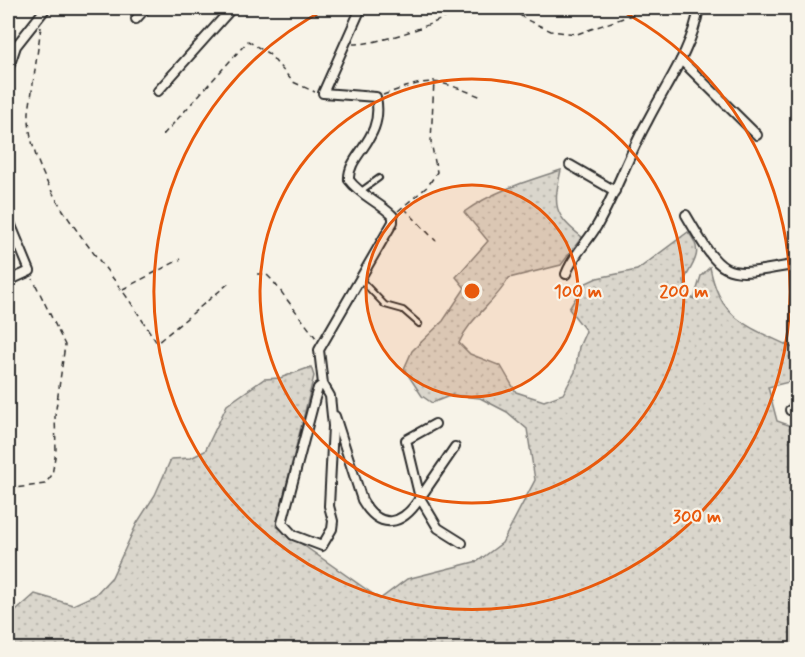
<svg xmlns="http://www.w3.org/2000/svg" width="805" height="657" font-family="Mynerve,sans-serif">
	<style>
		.grass { fill: url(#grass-dots); stroke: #82807c; stroke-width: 1.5 }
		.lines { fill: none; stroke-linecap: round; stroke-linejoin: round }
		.lane-casing { stroke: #2b2b2b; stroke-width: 8 }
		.street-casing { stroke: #2b2b2b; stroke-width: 12 }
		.path { stroke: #2b2b2b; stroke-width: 1.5; stroke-dasharray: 6 4.5; stroke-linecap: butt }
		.lane { stroke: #f7f3e8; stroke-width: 4 }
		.street { stroke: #f7f3e8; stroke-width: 8 }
		.ring { fill: none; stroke: #e8590c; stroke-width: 3 }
		.centre { fill: #e8590c; stroke: #f7f3e8; stroke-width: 3 }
		.ring-label { font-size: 18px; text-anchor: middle; font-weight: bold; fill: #e8590c; stroke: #f7f3e8; stroke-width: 4.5; stroke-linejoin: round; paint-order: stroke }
	</style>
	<defs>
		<pattern id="grass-dots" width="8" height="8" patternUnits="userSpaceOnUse" patternTransform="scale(1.5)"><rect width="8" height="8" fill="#dad6cc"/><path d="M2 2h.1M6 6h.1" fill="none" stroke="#bbb8af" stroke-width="1.8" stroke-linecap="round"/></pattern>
	</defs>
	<rect width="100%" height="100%" fill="#f7f3e8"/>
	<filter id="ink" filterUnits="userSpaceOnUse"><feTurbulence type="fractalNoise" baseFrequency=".0167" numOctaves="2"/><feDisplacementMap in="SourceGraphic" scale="12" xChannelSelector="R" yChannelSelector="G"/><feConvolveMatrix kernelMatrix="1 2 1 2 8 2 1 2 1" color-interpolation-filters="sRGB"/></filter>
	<g filter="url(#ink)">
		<path class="grass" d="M561 170C553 206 553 214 582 237L561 265 509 278C495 303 470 317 459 343L470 354 501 366 516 392 544 401 563 394 575 372 579 347 586 331 569 309 584 284 597 278 637 270 688 232C704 250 695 262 684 280L686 295 694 299 701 276 710 267C720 323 752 327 797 350V380L768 387 777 421 797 428V649L8 650V618L35 594 73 605 95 595 112 577 137 523 155 495 171 459 191 458 205 451 227 405 264 379 280 378 311 367 314 376 276 526 380 599 407 579 478 561 502 543 535 480 527 429 507 412 480 398 452 395 432 403 422 396 404 369 412 351 443 321 465 288 456 277 488 241 464 212C493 191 527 181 561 170Z"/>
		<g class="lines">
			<g class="lane-casing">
				<g id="lane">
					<path d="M361 191 379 178"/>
					<path d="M361 280 385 305 403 310 419 324"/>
				</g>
			</g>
			<g class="street-casing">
				<g id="street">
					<path d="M136 19 146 8"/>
					<path d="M681 60 757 135"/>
					<path d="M8 70 16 46 46 8"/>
					<path d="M158 91 232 8"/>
					<path d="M570 165 615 191"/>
					<path d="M686 215C725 282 723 277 798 264"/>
					<path d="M8 218 30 271 8 281"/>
					<path d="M566 274C573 255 588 242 598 224 617 190 629 154 648 120 667 83 692 49 699 8"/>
					<path d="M323 384 318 388 315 398 282 523 293 535 322 546 332 529 333 521 329 506 333 426 330 396 323 384 319 350 393 222V216C379 202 361 196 349 180 347 154 385 140 376 97L323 93 361 8"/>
					<path d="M790 410 798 408"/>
					<path d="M335 416 362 500C380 531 402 526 420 498L406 440 435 424"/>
					<path d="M455 447 420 498 438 528 462 543"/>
				</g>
			</g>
			<g class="path">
				<path d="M511 8 525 19 551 31 577 34 652 8"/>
				<path d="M41 27 29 112C27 177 85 240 121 289 134 306 145 325 157 343L229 283"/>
				<path d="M353 44C378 45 442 22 463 8"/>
				<path d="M383 95C433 77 432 78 482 97"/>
				<path d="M163 135 248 41 269 54 293 82 315 92"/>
				<path d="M404 208 436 241"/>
				<path d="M398 211 428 186 437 172 431 142 434 80"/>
				<path d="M257 274H266L273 281 316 338"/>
				<path d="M123 289 181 259"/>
				<path d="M8 489 45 484 52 475 56 451 55 416 65 345 33 279"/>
			</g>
			<use href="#lane" class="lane"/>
			<use href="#street" class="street"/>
		</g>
	</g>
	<circle cx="472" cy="291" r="106" fill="#e8590c" fill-opacity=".12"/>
	<g class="ring">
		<circle cx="472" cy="291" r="106"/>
		<circle cx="472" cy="291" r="212"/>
		<path d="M616 8A318 318 0 1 1 328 8"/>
	</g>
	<circle cx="472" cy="291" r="9" class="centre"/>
	<g class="ring-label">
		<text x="578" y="297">100 m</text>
		<text x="684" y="297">200 m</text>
		<text x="697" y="522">300 m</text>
	</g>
	<rect width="805" height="657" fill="none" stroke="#f7f3e8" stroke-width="30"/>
	<rect x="15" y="15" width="775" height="627" fill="none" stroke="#2b2b2b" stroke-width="2" filter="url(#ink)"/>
</svg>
